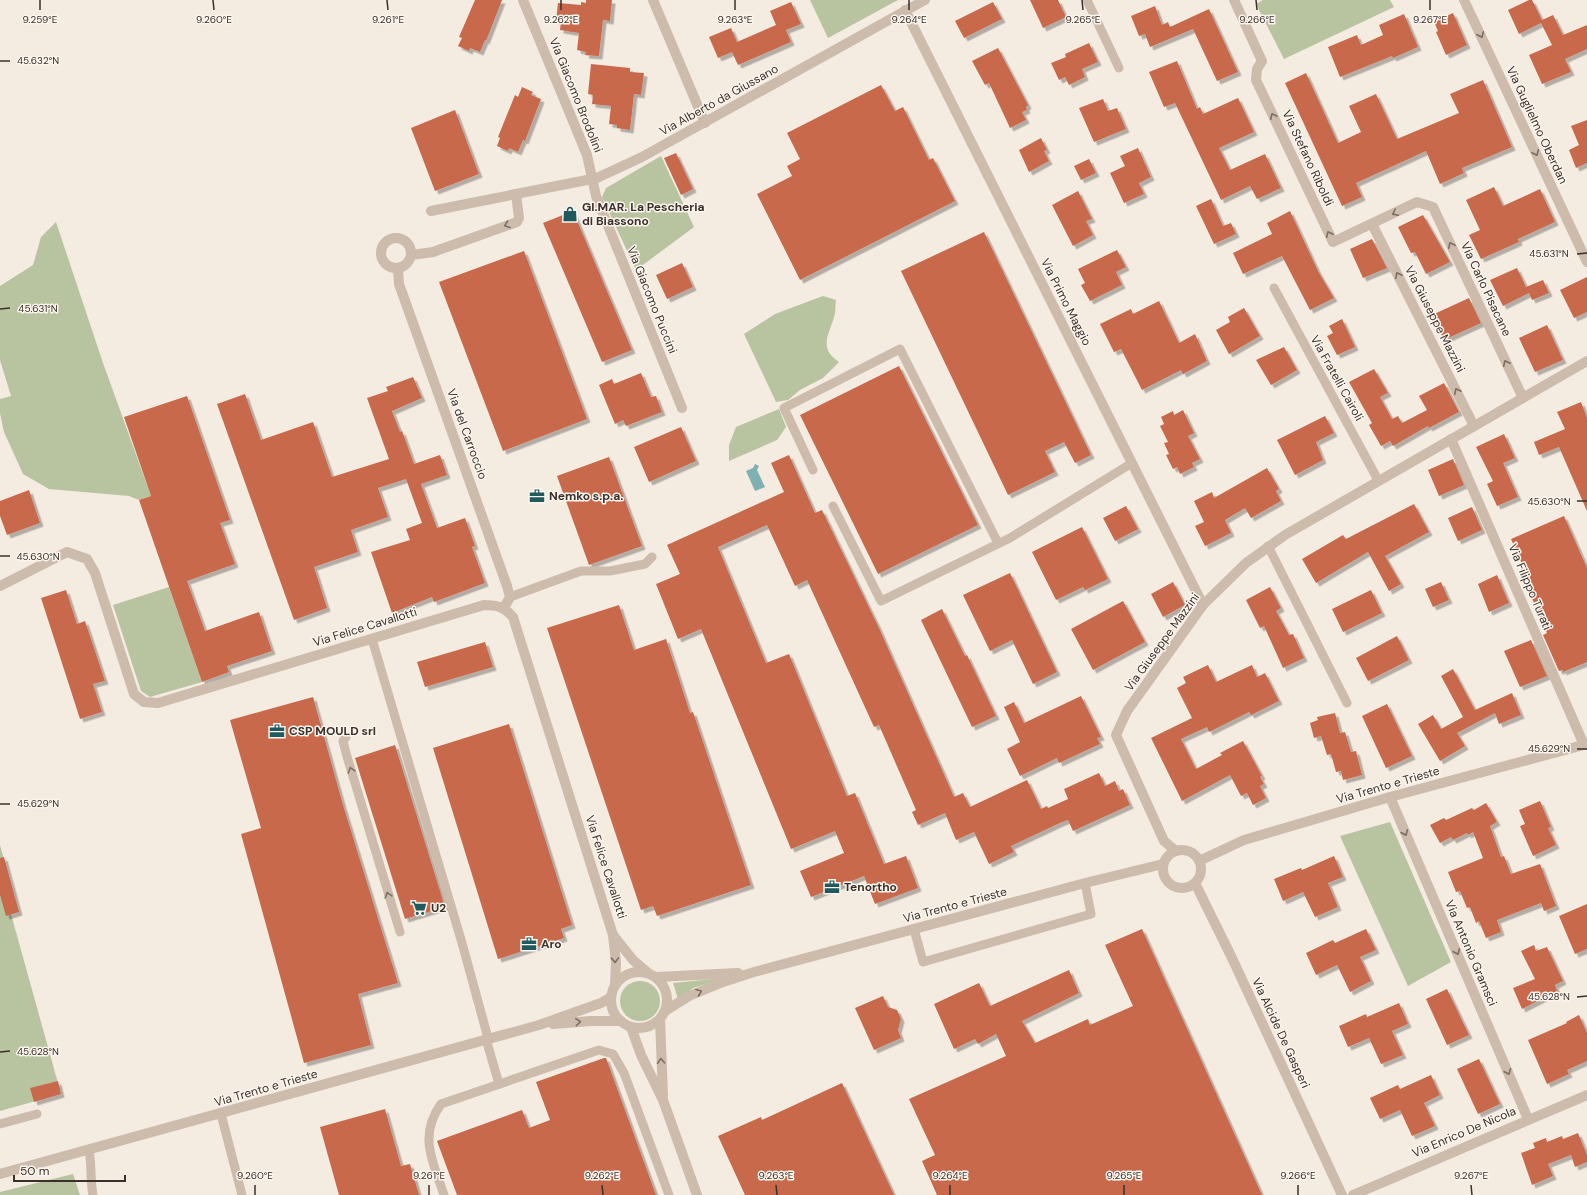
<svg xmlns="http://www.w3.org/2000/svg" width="1587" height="1195" font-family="'DM Sans',sans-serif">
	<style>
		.green { fill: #b8c4a0 }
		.water { fill: #7fb0b2 }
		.building { fill: #c8694b; filter: url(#shadow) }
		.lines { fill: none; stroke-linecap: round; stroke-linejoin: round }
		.service { stroke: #cdbbac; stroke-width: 9 }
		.minor { stroke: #cdbbac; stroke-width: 10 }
		.tertiary { stroke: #cdbbac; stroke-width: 10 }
		.oneway { stroke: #7d6f65 }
		.ticks { fill: none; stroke: #3b302b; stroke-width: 1.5 }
		.labels { text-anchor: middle; stroke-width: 3; stroke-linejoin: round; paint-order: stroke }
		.street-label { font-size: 12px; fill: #3b302b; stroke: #fbf5ee }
		.poi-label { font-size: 12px; font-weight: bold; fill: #3b302b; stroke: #fbf5ee; text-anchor: start }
		.ticks-label { font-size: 10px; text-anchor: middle; fill: #3b302b; stroke: #fbf5ee; stroke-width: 3; stroke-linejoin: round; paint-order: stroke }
	</style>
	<defs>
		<filter id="shadow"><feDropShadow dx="3.5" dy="3.5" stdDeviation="0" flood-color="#0004"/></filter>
	</defs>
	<rect width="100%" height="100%" fill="#f4ebe1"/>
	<g class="green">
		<path d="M810 0H898L828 38Z"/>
		<path d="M1263 0H1390L1394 7 1284 59 1256 4Z"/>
		<path d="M661 156 694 227 636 270 602 197 606 188Z"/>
		<path d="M56 222 103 363 151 496 139 500 129 496 49 489 23 474 4 432 0 413V399L11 396 0 360V286L33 265 41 237Z"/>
		<path d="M823 296 836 300C835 306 836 312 834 317 829 335 818 348 839 362L823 378 800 390 788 400 776 402 744 334 775 314Z"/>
		<path d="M779 409 786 427 777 440 729 461V445L736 427Z"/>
		<path d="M169 587 202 682 150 697 141 691 113 605Z"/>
		<path d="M1390 822 1451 962 1408 986 1340 836Z"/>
		<path d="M0 845 19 912 11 914 61 1094 0 1111Z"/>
		<path d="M724 978 693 988 678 999 673 983Z"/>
		<circle cx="640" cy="1001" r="20"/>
		<path d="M73 1174 80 1195H0V1192Z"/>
	</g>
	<path class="water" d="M755 464 759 466 757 470 765 487 755 491 746 471 753 468Z"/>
	<g class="building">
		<path d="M475 0H502L486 41 485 40 480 52 470 48 469 51 458 46 462 38 459 37Z"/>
		<path d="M586 0H612L610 21 603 20 599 56 585 55 586 52 577 50 579 33 560 30 561 22 556 21 558 3 581 5V2L586 3Z"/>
		<path d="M1030 0H1058L1066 17 1043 28Z"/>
		<path d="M1529 0H1532L1542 20 1553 15 1563 35 1587 25V49L1565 59 1571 72 1542 84 1529 55 1552 45 1541 23 1519 34 1508 10Z"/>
		<path d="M791 2 801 24 786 30 791 42 738 65 732 52 718 58 709 37 731 28 737 42 776 25 770 11Z"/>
		<path d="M993 2 1002 19 964 38 955 21Z"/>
		<path d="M1155 6 1162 25 1168 22 1170 27 1209 9 1238 72 1217 81 1193 29 1150 47 1145 34 1139 36 1131 16Z"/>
		<path d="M1453 13 1467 45 1446 55 1436 32 1438 31 1434 22Z"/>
		<path d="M1404 14 1418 47 1393 58 1392 56 1340 77 1328 47 1357 35 1361 45 1383 35 1379 25Z"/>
		<path d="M1089 43 1098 62 1082 69 1085 77 1069 85 1065 77 1059 80 1051 63 1066 57 1065 54Z"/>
		<path d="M998 48 1028 105 1026 107 1027 110 1022 112 1026 120 1010 128 989 83 985 85 972 61Z"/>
		<path d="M1177 61 1197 109 1200 107 1203 114 1238 98 1254 132 1219 148 1230 170 1265 154 1281 188 1257 199 1250 186 1221 200 1175 103 1164 107 1149 72Z"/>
		<path d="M591 64 630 68V72L644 73 641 95 634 94 630 130 617 128V125L609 124 611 106 592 104 593 95 588 94Z"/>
		<path d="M1306 73 1338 143 1361 132 1349 106 1376 94 1397 139 1459 113 1450 94 1483 80 1512 147 1462 168 1464 173 1440 184 1426 151 1356 183 1362 197 1342 206 1285 83Z"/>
		<path d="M881 85 895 111 903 107 929 160 933 158 955 201 800 280 757 194 792 176 787 166 800 159 787 133Z"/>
		<path d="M522 87 533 92 531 95 541 99 525 141 523 140 518 152 509 148 508 151 497 146 500 138 498 137 515 95 518 97Z"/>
		<path d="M1103 99 1108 111 1117 108 1126 129 1094 142 1079 108Z"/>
		<path d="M455 110 479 174 435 191 411 128Z"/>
		<path d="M1587 120V163L1576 168 1569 150 1579 145 1571 126Z"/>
		<path d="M1041 138 1047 150 1044 151 1049 161 1029 172 1019 150Z"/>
		<path d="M1138 148 1151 177 1139 183 1144 194 1124 203 1110 173 1125 166 1120 156Z"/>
		<path d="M676 153 693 189 681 195 664 158Z"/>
		<path d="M1089 159 1096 173 1081 180 1074 166Z"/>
		<path d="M1494 187 1503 206 1540 189 1555 222 1518 239 1519 242 1481 259 1469 235 1480 230 1466 200Z"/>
		<path d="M1078 191 1092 219 1086 221 1093 235 1073 246 1052 205Z"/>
		<path d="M1211 199 1223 226 1231 223 1236 234 1214 244 1196 206Z"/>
		<path d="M573 211 632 350 602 362 543 223Z"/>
		<path d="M1290 211 1318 271 1334 298 1310 310 1282 256 1243 274 1233 253 1272 234 1267 223Z"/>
		<path d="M1423 215 1450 262 1426 274 1415 252 1411 253 1398 227Z"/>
		<path d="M984 232 1091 455 1075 463 1064 442 1045 451 1055 472 1008 495 901 271Z"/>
		<path d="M1372 239 1387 268 1363 278 1350 249Z"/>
		<path d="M1117 250 1126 267 1116 272 1122 285 1090 301 1081 285 1085 283 1078 269Z"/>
		<path d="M524 251 587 419 503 451 439 282Z"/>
		<path d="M682 263 693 287 667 299 656 275Z"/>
		<path d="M1517 268 1526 287 1543 280 1549 293 1532 300 1529 293 1503 306 1490 280Z"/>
		<path d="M1587 277V312L1574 318 1560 290Z"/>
		<path d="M1469 298 1481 323 1444 340 1432 315Z"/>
		<path d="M1159 301 1179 343 1195 334 1207 361 1183 374 1181 370 1142 390 1121 349 1114 352 1100 324 1131 309 1133 314Z"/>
		<path d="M1244 308 1260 336 1229 354 1216 330 1230 322 1228 317Z"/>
		<path d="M1342 319 1355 347 1337 355 1327 336 1333 333 1329 326Z"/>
		<path d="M1547 325 1563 360 1535 372 1519 338Z"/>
		<path d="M1284 347 1297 370 1271 385 1256 360Z"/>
		<path d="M899 366 978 525 878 574 800 415Z"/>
		<path d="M1374 369 1388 393 1380 397 1392 419 1398 416 1402 423 1427 410 1419 396 1444 383 1459 412 1429 428 1428 426 1393 446 1390 441 1381 446 1369 425 1372 423 1349 382Z"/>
		<path d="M641 373 651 397 656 396 662 412 626 426 623 420 615 424 599 385 612 379 614 384Z"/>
		<path d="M413 377 422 398 392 411 400 432 402 431 414 464 440 455 447 475 421 484 426 498 437 528 465 518 475 546 472 547 485 583 434 602 432 597 392 613 371 552 410 540 406 529 422 523 406 479 378 488 388 517 351 530 358 552 314 567 327 608 294 620 217 404 245 394 261 440 313 422 332 477 389 459 367 398 388 391 386 387Z"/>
		<path d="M187 396 230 520 220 523 235 564 187 581 205 631 259 612 272 651 227 666 229 672 202 682 139 500 151 496 124 417Z"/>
		<path d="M1581 402 1587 418V511L1559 447 1539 455 1534 442 1565 429 1557 412Z"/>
		<path d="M1183 410 1194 433 1188 436 1200 459 1192 463 1194 467 1180 474 1177 467 1173 469 1166 455 1169 454 1164 443 1168 442 1160 426 1164 424 1161 417 1173 411 1174 415Z"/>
		<path d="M1325 416 1334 433 1316 442 1323 460 1295 475 1277 440Z"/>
		<path d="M681 427 696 461 649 482 634 447Z"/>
		<path d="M1504 434 1515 458 1503 463 1518 497 1497 506 1487 484 1493 481 1476 447Z"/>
		<path d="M789 455 815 513 822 510 879 628 954 797 963 793 970 807 1027 780 1041 809 1047 806 1048 808 1068 799 1064 789 1099 773 1105 786 1115 781 1119 791 1123 789 1130 805 1073 831 1068 820 1062 822 1011 846 1014 852 989 864 974 832 956 840 945 813 918 825 912 812 916 810 879 725 874 727 807 580 795 586 767 525 718 547 766 663 789 654 847 796 855 793 884 864 906 856 918 888 875 904 864 876 811 897 800 871 844 853 835 831 791 849 701 629 678 639 656 584 680 574 667 545 784 492 771 463Z"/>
		<path d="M609 457 642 546 589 565 557 476Z"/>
		<path d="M1453 459 1464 485 1439 496 1428 470Z"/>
		<path d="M1267 468 1279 489 1276 491 1281 501 1251 518 1245 508 1225 520 1231 533 1205 546 1195 526 1204 522 1194 501 1212 492 1214 498Z"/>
		<path d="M29 490 40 523 7 535 0 516V501Z"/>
		<path d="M1414 504 1429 532 1385 556 1401 584 1389 591 1368 552 1316 583 1302 559 1343 535 1346 539Z"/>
		<path d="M1126 506 1138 529 1115 541 1103 518Z"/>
		<path d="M1472 507 1482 530 1458 541 1448 518Z"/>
		<path d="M1564 516 1587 568V662L1563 672V670L1559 671 1543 635 1547 633 1528 589 1532 587 1511 539Z"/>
		<path d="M1082 527 1108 579 1085 590 1083 587 1056 600 1032 552Z"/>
		<path d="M1010 573 1057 672 1033 684 1012 640 990 651 963 595Z"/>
		<path d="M1497 575 1509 603 1489 612 1478 584Z"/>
		<path d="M1173 582 1185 605 1163 617 1151 594Z"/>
		<path d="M1441 582 1449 600 1433 607 1425 589Z"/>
		<path d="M1270 587 1281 608 1276 611 1289 635 1293 634 1304 658 1283 668 1264 626 1260 628 1246 600Z"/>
		<path d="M66 590 77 624 85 621 105 681 93 684 102 712 80 719 41 598Z"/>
		<path d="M1371 590 1382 613 1343 632 1332 609Z"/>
		<path d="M1123 601 1145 642 1093 670 1071 629Z"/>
		<path d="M619 605 634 650 666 639 690 713 693 712 751 885 657 916 653 906 641 910 547 628Z"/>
		<path d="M942 609 965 656 967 655 996 716 972 727 921 620Z"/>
		<path d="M1397 636 1409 660 1368 681 1356 658Z"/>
		<path d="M1531 640 1547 676 1520 687 1504 651Z"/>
		<path d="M485 642 493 667 425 687 417 662Z"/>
		<path d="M1208 665 1216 682 1252 665 1257 677 1265 673 1279 701 1251 715 1249 712 1209 732 1207 727 1181 739 1196 769 1222 755 1220 753 1243 741 1262 776 1260 777 1264 784 1260 786 1266 798 1253 805 1247 793 1241 796 1230 775 1182 801 1151 738 1192 718 1177 688 1186 683 1183 677Z"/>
		<path d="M1453 669 1475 710 1512 693 1521 715 1499 724 1495 713 1457 733 1465 746 1440 761 1418 724 1433 715 1441 729 1463 717 1441 676Z"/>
		<path d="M1081 696 1101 737 1097 738 1100 744 1059 763 1057 758 1020 776 1007 749 1020 742 1004 707 1014 702 1024 723Z"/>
		<path d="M313 697 343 805 398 983 358 994 371 1045 304 1063 241 834 261 828 230 720Z"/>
		<path d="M1387 704 1412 756 1386 768 1362 716Z"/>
		<path d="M1335 713 1340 733 1345 732 1351 752 1356 751 1362 775 1343 780 1341 771 1336 772 1331 754 1327 755 1321 736 1314 738 1310 723 1318 720 1317 717Z"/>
		<path d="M509 724 572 925 561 929 564 938 498 959 433 748Z"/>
		<path d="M395 745 445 907 405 919 355 758Z"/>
		<path d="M1540 801 1551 827 1548 828 1556 845 1533 856 1520 826 1525 824 1519 810Z"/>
		<path d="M1486 803 1497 822 1490 826 1501 857 1504 856 1511 874 1540 864 1556 906 1544 911 1541 903 1497 920 1501 932 1486 938 1479 921 1476 923 1470 907 1467 908 1460 891 1456 892 1448 872 1483 858 1473 832 1468 835 1467 833 1453 840 1451 837 1440 843 1430 825 1444 818 1446 820 1472 808 1474 810Z"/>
		<path d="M1334 856 1343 877 1328 883 1338 907 1315 917 1303 892 1283 901 1274 879 1301 868 1302 870Z"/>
		<path d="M4 857 19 912 6 916 0 895V858Z"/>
		<path d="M1587 904V949L1575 954 1559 916Z"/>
		<path d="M1142 929 1262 1195H937L922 1161 935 1155 909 1099 1006 1056 996 1034 978 1044 975 1039 954 1049 934 1004 979 983 990 1006 1069 970 1079 993 1022 1021 1035 1043 1088 1019 1090 1025 1133 1006 1105 945Z"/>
		<path d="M1366 929 1376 950 1360 957 1371 981 1350 992 1337 965 1316 975 1306 953 1333 940 1335 943Z"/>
		<path d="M1534 945 1536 951 1547 947 1563 981 1555 985 1557 991 1522 1009 1513 988 1535 979 1521 951Z"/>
		<path d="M1447 989 1469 1035 1447 1045 1426 999Z"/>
		<path d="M883 996 888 1007 897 1010 901 1019 898 1030 901 1038 874 1050 855 1008Z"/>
		<path d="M1399 1003 1408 1024 1392 1031 1403 1055 1381 1064 1369 1038 1348 1047 1339 1026 1366 1014 1367 1017Z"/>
		<path d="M1579 1015 1587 1033V1061L1567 1070 1569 1074 1547 1084 1528 1040 1567 1023 1566 1022Z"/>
		<path d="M604 1058H606L656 1195H457L437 1141 522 1110 529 1128 550 1120 536 1082Z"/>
		<path d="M1479 1059 1500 1104 1478 1114 1457 1069Z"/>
		<path d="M1431 1075 1440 1095 1424 1103 1435 1126 1412 1136 1400 1110 1380 1119 1370 1098 1398 1085 1400 1089Z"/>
		<path d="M58 1081 61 1094 34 1102 30 1088Z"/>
		<path d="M842 1083 894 1195H745L718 1136 761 1117 762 1120Z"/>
		<path d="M385 1109 401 1166 410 1164 419 1195H339L320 1127Z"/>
		<path d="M1578 1133 1587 1155V1162L1575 1167 1571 1155 1548 1164 1553 1176 1532 1185 1521 1153 1535 1148 1533 1143 1546 1138 1547 1142 1562 1136 1563 1139Z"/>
	</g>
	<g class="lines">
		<g class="service">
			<path d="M1087 0 1119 68"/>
			<path d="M1274 288 1378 480"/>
			<path d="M813 470 784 408 900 349 998 543"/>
			<path d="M833 506 881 601 1010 538 1132 463"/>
			<path d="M1268 546 1347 703"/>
			<path d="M510 597 581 571H610L645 564 652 557"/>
			<path d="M372 639 462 943 488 1038"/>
			<path d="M346 737 343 741 346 753 400 932"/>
			<path d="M914 929 923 962 1091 914 1085 883"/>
			<path d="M486 1039 499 1084"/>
			<path d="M221 1114 242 1195"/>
			<path d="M0 1124 37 1114"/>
			<path d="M89 1150C92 1165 90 1180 93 1195"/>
			<path d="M444 1195C433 1162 418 1136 441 1104L599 1050 613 1054 624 1073 669 1195"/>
		</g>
		<g class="minor">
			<path d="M523 0 587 155 596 196 682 408"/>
			<path d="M653 0 705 123"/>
			<path d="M1234 0 1262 61 1257 69 1256 80 1333 242 1417 202 1433 207 1523 398"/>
			<path d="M1464 0 1587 262"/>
			<path d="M905 10 1203 605"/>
			<path d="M431 211 597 178 642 157 925 0"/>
			<path d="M1372 224 1474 426"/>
			<circle cx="396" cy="253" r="15"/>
			<path d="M411 255 433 252 517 222 519 218 516 194"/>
			<path d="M398 268 399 284 507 586 510 597 504 608"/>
			<path d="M1451 439 1584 745"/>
			<path d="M0 586 67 552 87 559 95 573 134 694 144 702 158 703 484 605C498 605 504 607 513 617L613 935 616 963 615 985"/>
			<path d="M1390 797 1528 1119"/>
			<path d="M1176 851 1164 841 1116 735 1127 711 1203 605 1246 563 1285 535 1587 361"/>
			<path d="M1195 883 1232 958 1342 1195"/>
			<path d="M613 935 633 960 647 972"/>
			<path d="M660 1019 663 1096"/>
			<path d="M631 1027 641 1055 663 1100 697 1195"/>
			<path d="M1353 1195 1587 1095"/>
		</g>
		<g class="tertiary">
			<circle cx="1182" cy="869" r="19"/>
			<path d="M1199 861 1244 840 1390 797 1587 744"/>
			<circle cx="639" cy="1000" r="28"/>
			<path d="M657 977 738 973"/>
			<path d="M665 1011 689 996 723 982 754 972 1085 883 1163 864"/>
			<path d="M553 1024 591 1021H621"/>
			<path d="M0 1174 539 1025 601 1003 611 997"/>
		</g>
	</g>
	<defs><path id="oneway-chevron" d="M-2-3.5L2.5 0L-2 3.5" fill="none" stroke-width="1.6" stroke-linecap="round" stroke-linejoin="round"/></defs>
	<g class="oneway">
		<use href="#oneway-chevron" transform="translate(1481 35) rotate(65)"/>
		<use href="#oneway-chevron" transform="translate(1273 116) rotate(-115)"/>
		<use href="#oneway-chevron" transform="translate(1536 153) rotate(65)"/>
		<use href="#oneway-chevron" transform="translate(1395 213) rotate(154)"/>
		<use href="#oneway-chevron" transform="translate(507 225) rotate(160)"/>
		<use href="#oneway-chevron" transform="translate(1329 234) rotate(-115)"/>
		<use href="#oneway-chevron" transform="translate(1451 245) rotate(-115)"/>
		<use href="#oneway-chevron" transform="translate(1398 275) rotate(-117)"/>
		<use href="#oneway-chevron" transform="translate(1506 363) rotate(-115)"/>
		<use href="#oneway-chevron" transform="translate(1457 391) rotate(-117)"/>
		<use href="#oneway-chevron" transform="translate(351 770) rotate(-107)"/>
		<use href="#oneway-chevron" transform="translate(1405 833) rotate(67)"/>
		<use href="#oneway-chevron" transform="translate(388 895) rotate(-107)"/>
		<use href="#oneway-chevron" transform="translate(1457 952) rotate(67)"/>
		<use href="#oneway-chevron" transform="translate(615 960) rotate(88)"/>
		<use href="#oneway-chevron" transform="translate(699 992) rotate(-22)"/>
		<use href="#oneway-chevron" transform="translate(578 1022) rotate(-5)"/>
		<use href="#oneway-chevron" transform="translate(661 1061) rotate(-93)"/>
		<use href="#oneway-chevron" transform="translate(1508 1072) rotate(67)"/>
	</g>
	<path class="ticks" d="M40 0V10M213 0 214 10M387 0 388 10M561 0V10M735 0V10M909 0V10M1082 0 1083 10M1256 0 1257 10M1430 0V10M0 61H10M1577 254 1587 253M0 309 10 308M1577 501H1587M0 556H10M1577 749H1587M0 804H10M1577 997 1587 996M0 1052 10 1051M255 1185V1195M429 1185V1195M602 1185 603 1195M776 1185 777 1195M950 1185V1195M1124 1185V1195M1298 1185V1195M1471 1185 1472 1195"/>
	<defs>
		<g id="shop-bare" transform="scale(1.2)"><path d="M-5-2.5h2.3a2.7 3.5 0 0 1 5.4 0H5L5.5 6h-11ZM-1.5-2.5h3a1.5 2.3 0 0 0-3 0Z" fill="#1f5a5e" stroke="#fbf5ee" stroke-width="2.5" paint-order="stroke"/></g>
		<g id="office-bare" transform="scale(1.2)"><path d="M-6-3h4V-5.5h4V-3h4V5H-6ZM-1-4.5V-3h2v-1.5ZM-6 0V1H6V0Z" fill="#1f5a5e" stroke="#fbf5ee" stroke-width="2.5" paint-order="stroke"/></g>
		<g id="supermarket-bare" transform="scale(1.2)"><path d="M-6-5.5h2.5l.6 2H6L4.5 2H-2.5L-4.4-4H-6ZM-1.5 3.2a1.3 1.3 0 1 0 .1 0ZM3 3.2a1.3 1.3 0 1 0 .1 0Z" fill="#1f5a5e" stroke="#fbf5ee" stroke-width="2.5" paint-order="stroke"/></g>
	</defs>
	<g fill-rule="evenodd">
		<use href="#shop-bare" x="570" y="214"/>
		<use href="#office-bare" x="537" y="496"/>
		<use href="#office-bare" x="277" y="731"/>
		<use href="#office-bare" x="832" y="887"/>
		<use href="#supermarket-bare" x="419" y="908"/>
		<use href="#office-bare" x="529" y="944"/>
	</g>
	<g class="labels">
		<g class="street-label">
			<text transform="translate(576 95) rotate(68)" y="4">Via Giacomo Brodolini</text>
			<text transform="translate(719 100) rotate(-29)" y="4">Via Alberto da Giussano</text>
			<text transform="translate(1537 125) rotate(65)" y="4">Via Guglielmo Oberdan</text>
			<text transform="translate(1308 158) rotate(65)" y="4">Via Stefano Riboldi</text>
			<text transform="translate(1486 289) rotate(65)" y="4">Via Carlo Pisacane</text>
			<text transform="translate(652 300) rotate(68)" y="4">Via Giacomo Puccini</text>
			<text transform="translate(1066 302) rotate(63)" y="4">Via Primo Maggio</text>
			<text transform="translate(1435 319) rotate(63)" y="4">Via Giuseppe Mazzini</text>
			<text transform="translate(1337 378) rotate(61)" y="4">Via Fratelli Cairoli</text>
			<text transform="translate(467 434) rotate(70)" y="4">Via del Carroccio</text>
			<text transform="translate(1530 587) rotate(67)" y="4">Via Filippo Turati</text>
			<text transform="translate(365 627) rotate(-17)" y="4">Via Felice Cavallotti</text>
			<text transform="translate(1162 642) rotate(-54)" y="4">Via Giuseppe Mazzini</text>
			<text transform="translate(1388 785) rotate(-16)" y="4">Via Trento e Trieste</text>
			<text transform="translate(606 867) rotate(72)" y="4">Via Felice Cavallotti</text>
			<text transform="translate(955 905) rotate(-15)" y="4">Via Trento e Trieste</text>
			<text transform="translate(1471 953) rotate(67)" y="4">Via Antonio Gramsci</text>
			<text transform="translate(1281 1033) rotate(65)" y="4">Via Alcide De Gasperi</text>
			<text transform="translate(266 1088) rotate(-16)" y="4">Via Trento e Trieste</text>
			<text transform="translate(1464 1132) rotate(-23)" y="4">Via Enrico De Nicola</text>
		</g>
		<g class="poi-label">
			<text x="582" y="211">GI.MAR. La Pescheria<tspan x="582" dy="14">di Biassono</tspan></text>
			<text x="549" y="500">Nemko s.p.a.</text>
			<text x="289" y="735">CSP MOULD srl</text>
			<text x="844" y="891">Tenortho</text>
			<text x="431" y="912">U2</text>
			<text x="541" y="948">Aro</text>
		</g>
	</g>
	<g class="ticks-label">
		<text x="40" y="23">9.259°E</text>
		<text x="214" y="23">9.260°E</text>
		<text x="388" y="23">9.261°E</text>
		<text x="561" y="23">9.262°E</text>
		<text x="735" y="23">9.263°E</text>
		<text x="909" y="23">9.264°E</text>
		<text x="1083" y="23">9.265°E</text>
		<text x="1257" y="23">9.266°E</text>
		<text x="1430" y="23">9.267°E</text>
		<text x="38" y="64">45.632°N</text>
		<text x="1549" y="257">45.631°N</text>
		<text x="38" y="312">45.631°N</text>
		<text x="1549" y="505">45.630°N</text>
		<text x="38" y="560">45.630°N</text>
		<text x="1549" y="752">45.629°N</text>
		<text x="38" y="807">45.629°N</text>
		<text x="1549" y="1000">45.628°N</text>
		<text x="38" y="1055">45.628°N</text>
		<text x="255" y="1179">9.260°E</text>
		<text x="429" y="1179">9.261°E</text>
		<text x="602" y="1179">9.262°E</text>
		<text x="776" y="1179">9.263°E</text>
		<text x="950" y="1179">9.264°E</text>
		<text x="1124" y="1179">9.265°E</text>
		<text x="1298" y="1179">9.266°E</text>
		<text x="1471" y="1179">9.267°E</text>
	</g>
	<path d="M14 1175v6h111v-6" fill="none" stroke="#3b302b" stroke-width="2"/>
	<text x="20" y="1175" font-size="12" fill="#3b302b" stroke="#fbf5ee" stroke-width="3" paint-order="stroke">50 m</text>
</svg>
